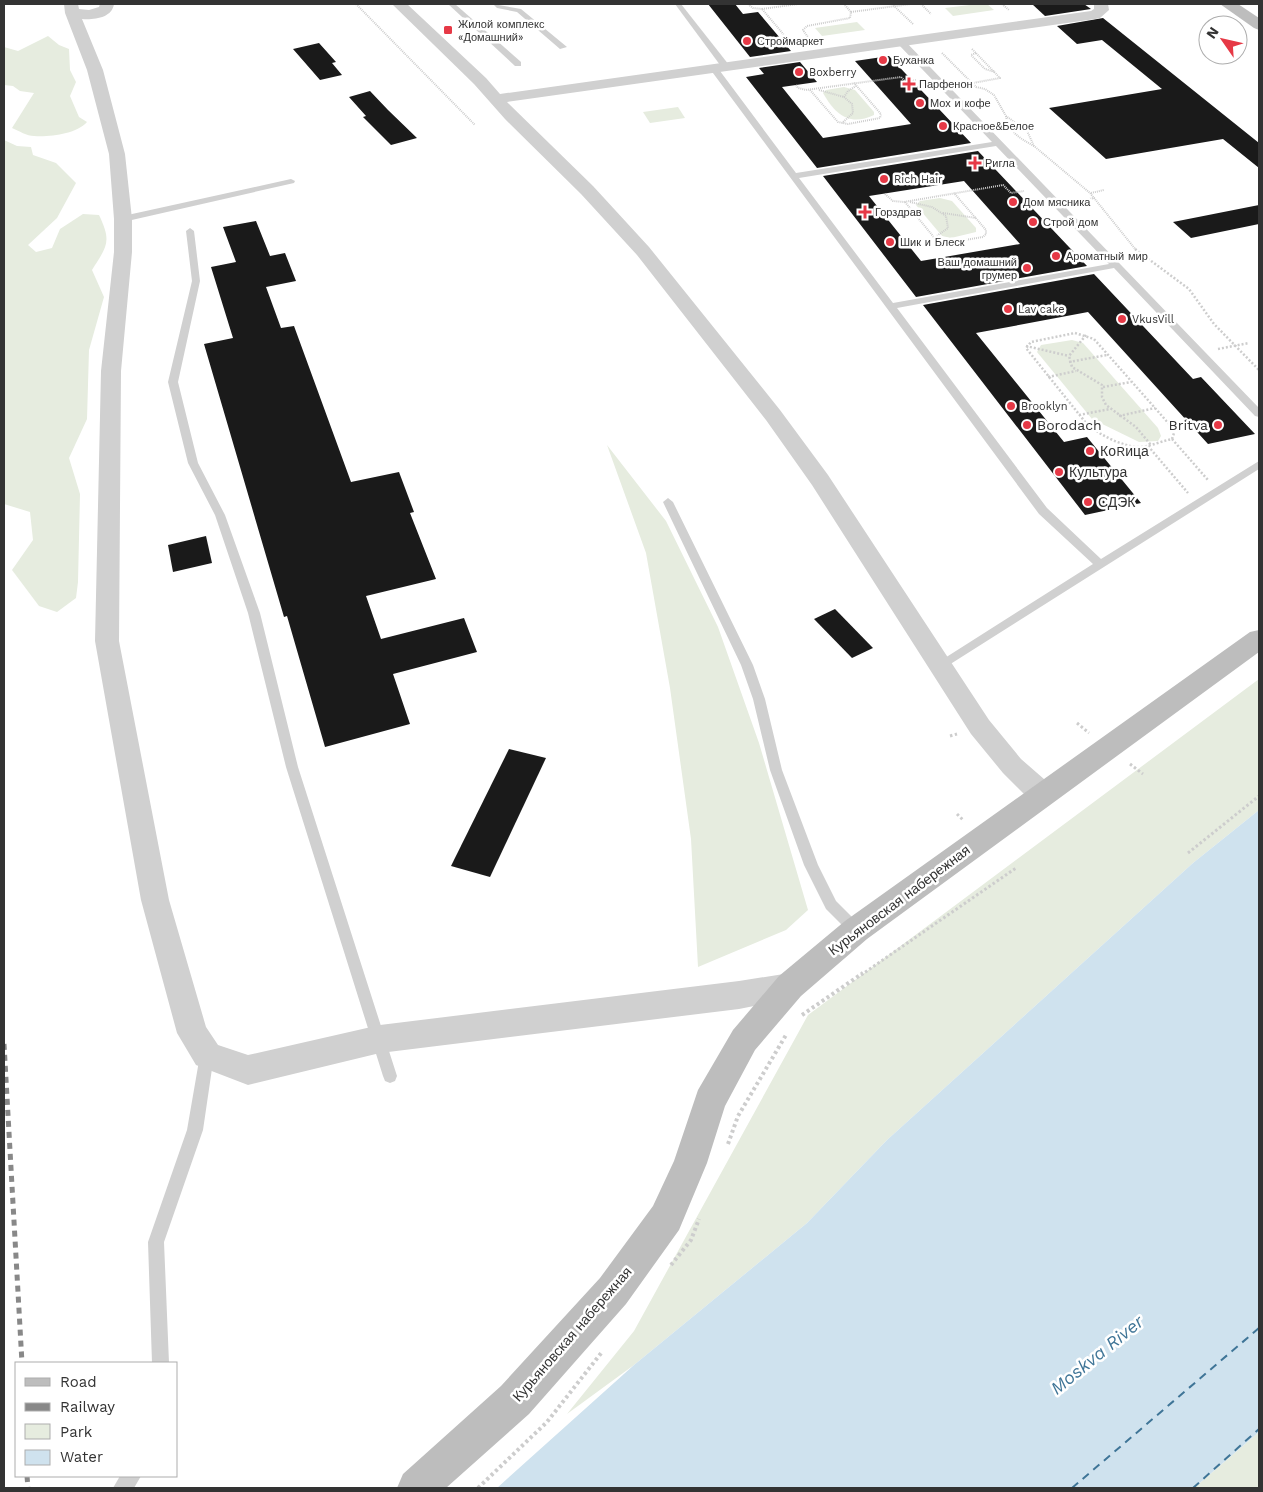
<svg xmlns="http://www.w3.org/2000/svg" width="1263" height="1492" font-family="'Work Sans',sans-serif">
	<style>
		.green { fill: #e6ecdf }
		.water { fill: #cfe2ee }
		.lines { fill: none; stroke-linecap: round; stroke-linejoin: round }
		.ferry { stroke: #3f7597; stroke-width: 2; stroke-dasharray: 8 6; stroke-linecap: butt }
		.building { fill: #1a1a1a; fill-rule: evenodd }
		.path-far3 { stroke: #cdcdcd; stroke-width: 2; stroke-dasharray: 1 1; stroke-linecap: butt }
		.path-far2 { stroke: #cdcdcd; stroke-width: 2.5; stroke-dasharray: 2 2; stroke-linecap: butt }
		.path-far1 { stroke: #cdcdcd; stroke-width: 3; stroke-dasharray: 2.5 2.5; stroke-linecap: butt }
		.path { stroke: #cdcdcd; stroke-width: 4; stroke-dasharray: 3 3; stroke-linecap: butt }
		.lane { fill: #d0d0d0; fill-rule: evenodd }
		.street { fill: #d0d0d0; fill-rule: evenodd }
		.secondary { fill: #bdbdbd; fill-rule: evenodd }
		.rail { stroke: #888; stroke-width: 5; stroke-dasharray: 6 5; stroke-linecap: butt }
		.poi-dot { fill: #e63946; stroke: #fff; stroke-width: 2 }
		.labels { text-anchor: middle; stroke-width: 5; stroke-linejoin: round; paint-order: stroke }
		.far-poi-label { font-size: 11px; fill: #333; stroke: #fff; text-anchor: start }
		.poi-label { font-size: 14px; fill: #333; stroke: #fff; text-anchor: start }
		.street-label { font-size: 14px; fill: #333; stroke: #fff }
		.near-water-label { font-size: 18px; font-style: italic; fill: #3f7597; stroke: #fff }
	</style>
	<rect width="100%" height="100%" fill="#fff"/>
	<g class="green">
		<path d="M978 4H987L994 10 953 16 945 8Z"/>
		<path d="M857 22 865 30 822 36 815 28Z"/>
		<path d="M48 36 59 45 69 49 70 70 76 82 70 96 79 117 87 122C76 134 51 137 34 136 27 136 19 131 12 128L34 93 20 91 13 86 4 85V47L18 51Z"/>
		<path d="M844 87 855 90 874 112V115C849 127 835 114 823 93L826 90Z"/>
		<path d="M678 107 685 118 650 123 643 112Z"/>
		<path d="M4 140 17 146 31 147 33 155 56 163 76 183 57 218 28 245 36 252 52 248 60 229 83 214 99 215C112 242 107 246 92 270L104 297 89 350 87 419 69 458 80 494 78 582 76 598 57 612 39 606 12 570 33 540 30 512 4 504Z"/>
		<path d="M940 198 952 201 976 228V232L951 238 942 236 916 205 920 201Z"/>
		<path d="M1072 340 1083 343 1158 428 1161 436 1158 441 1139 442 1092 419 1037 352 1041 345Z"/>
		<path d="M607 445 666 521 718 627 759 743 808 910 786 930 698 967 691 839 670 688 646 553Z"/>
		<path d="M1259 679V810L1193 863 887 1140 807 1223 634 1365 567 1414 634 1331 808 1015Z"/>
		<path d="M1259 1432V1488H1194Z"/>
	</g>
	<path class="water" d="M1259 810V1432L1194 1488H497L634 1365 807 1223 887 1140 1193 863Z"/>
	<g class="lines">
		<g class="ferry">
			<path d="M1072 1488 1259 1328"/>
			<path d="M1193 1488 1259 1429"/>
		</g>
	</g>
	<g class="building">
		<path d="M708 4H735L743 14 758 12 791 51 750 57Z"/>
		<path d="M1032 4H1084L1091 9 1045 16Z"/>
		<path d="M1103 18 1259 143V168L1223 139 1106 159 1049 108 1162 89 1102 40 1077 44 1057 26Z"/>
		<path d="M319 43 336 62 332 63 342 75 320 80 293 49Z"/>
		<path d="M889 56 971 143 817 168 746 77 764 74 759 68 800 62 817 82 782 87 823 138 911 124 855 61Z"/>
		<path d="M370 91 388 110 417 138 391 145 363 117 366 116 349 97Z"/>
		<path d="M978 151 1087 266 916 297 823 176ZM964 181 1020 244 921 261 869 196Z"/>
		<path d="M1259 205V224L1191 238 1173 222Z"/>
		<path d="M256 221 270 256 285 253 296 281 266 287 281 328 294 326 351 482 399 472 414 512 410 513 436 579 366 596 381 639 464 618 477 652 393 674 410 724 325 747 287 616 284 617 204 344 233 338 211 267 236 262 223 227Z"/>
		<path d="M1094 274 1193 379 1201 377 1255 434 1208 444 1088 312 976 333 1064 442 1087 437 1141 503 1085 515 923 305Z"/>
		<path d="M206 536 212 563 173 572 168 545Z"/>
		<path d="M835 609 873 648 852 658 814 619Z"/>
		<path d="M509 749 546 758 490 877 451 866Z"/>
	</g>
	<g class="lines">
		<g class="path-far3">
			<path d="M356 4 475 125"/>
			<path d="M748 4 753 8 762 9 790 42"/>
			<path d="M892 4 913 24"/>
			<path d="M921 4 931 14"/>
			<path d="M944 4H947"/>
			<path d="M1002 4 1009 10"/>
			<path d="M762 9 798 4"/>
			<path d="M851 12 911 4"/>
			<path d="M810 40 803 30 807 26 850 18 851 12 844 4"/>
			<path d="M972 49 1000 78 973 83"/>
			<path d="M942 53 976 87 985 89 994 95 1006 116 1027 131 1034 146 1090 193 1136 250"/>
			<path d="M976 53 971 55 985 69 995 72"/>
			<path d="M796 85 798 88 806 90 901 77 906 82 917 80"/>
			<path d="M810 90 838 122 848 124 880 118 881 114 854 83"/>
			<path d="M819 90 844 97 852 104 853 113 842 123"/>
			<path d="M844 97 848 91 856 86"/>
			<path d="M1006 116C1008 132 1021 139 1034 146"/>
			<path d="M1091 193 1104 190"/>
			<path d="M885 194 893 201 904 202 1003 185 1011 193 1024 191"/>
			<path d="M1076 201 1095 198"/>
			<path d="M905 202 937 241 947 243 983 237 986 234V230L954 193"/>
			<path d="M910 202 932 207 946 216 948 228 934 238"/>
			<path d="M943 213 976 218"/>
		</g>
		<g class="path-far2">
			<path d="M1135 249 1189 289 1214 324 1259 370"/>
			<path d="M1075 333 1094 339 1170 425 1174 433 1172 439C1162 441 1151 446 1141 447 1124 448 1098 434 1086 423L1026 348 1031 342Z"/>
			<path d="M1086 335 1069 356 1072 367 1102 385V397L1106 405 1136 427 1151 445"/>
			<path d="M1026 346 1069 356"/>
			<path d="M1218 349 1249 343"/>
			<path d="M1069 362 1107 355"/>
			<path d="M1048 377 1076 371"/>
			<path d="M1103 387 1131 382"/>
			<path d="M1079 415 1110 409"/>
			<path d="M1119 416 1155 408"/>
			<path d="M1172 439 1208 480"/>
			<path d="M1148 446 1188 493"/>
		</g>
		<g class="path-far1">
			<path d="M1077 723 1089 733"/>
			<path d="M950 736 957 734"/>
			<path d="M1130 764 1143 774"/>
			<path d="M957 814 964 821"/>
			<path d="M1188 853 1259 796"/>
			<path d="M861 975 1016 868"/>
		</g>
		<g class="path">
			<path d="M802 1015 863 973"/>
			<path d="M728 1144 738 1116 786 1035"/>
			<path d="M671 1265 691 1240 699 1219"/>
			<path d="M478 1488 547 1422 602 1352"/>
		</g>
		<g class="lane">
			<path d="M448 4H455L521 62V66H515Z"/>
			<path d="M493 4 521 9 567 47 560 49 517 12 497 8Z"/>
			<path d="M675 4H681L729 65V69H723Z"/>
			<path d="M898 40H904L1259 408V417L1255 416 1114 268 897 308 1047 508 1101 559 1259 461V469L941 670 935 666 937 663 1093 564 1039 514 710 69 717 67 796 173 992 142 898 44ZM996 146 1109 264 893 303 799 178Z"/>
			<path d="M291 179 295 181 294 183 123 222 119 219 123 216Z"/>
			<path d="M190 228 194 231 200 281 178 382 198 463 225 515 260 613 298 767 397 1076 395 1081 390 1083 385 1081 383 1076 286 767 248 613 215 515 188 463 168 382 192 281 186 231Z"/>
			<path d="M668 498 673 502 753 665 765 699 782 770 818 865 836 901 861 926 863 930 861 934 856 936 851 934 826 909 804 865 770 770 753 699 741 665 663 502Z"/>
			<path d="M207 1048 212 1050 214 1055 203 1130 164 1242 169 1363H152L148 1242 187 1130 200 1055 202 1050Z"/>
			<path d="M120 1476H141L134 1488H113Z"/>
		</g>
		<g class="street">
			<path d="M64 4H78L79 9 89 10 99 7 100 4H114C112 18 94 20 82 19L103 70 125 154 132 219V252L121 371 119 641 169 900 206 1027 218 1045 248 1055 380 1025 739 981 790 973 801 977 805 986 801 995 790 999 739 1009 380 1053 248 1085 196 1065 177 1033 141 900 95 641 101 371 114 252V219L109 154 87 70 65 13Z"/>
			<path d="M392 4H407L486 78 500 94 1091 11 1094 9V4H1108L1109 10 1100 18 1095 19 507 102 593 186 649 247 780 410 828 475 989 720 1021 759 1052 786 1056 794 1052 802 1042 805 1032 802 1003 773 971 734 812 485 766 420 637 255 581 194 505 119 474 84Z"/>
		</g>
		<g class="secondary">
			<path d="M1220 4H1238L1259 18V30L1254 28Z"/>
			<path d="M1259 630V652L867 939 801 996 755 1050 725 1106 707 1163 679 1230 626 1304 529 1414 446 1488H397L403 1474 501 1386 600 1278 653 1206 674 1161 698 1090 733 1030 779 976 845 921 1250 632Z"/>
		</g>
		<g class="rail">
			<path d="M4 1044 22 1363"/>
			<path d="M27 1476 28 1488"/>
		</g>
	</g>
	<g class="poi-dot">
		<rect x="443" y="25" width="10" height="10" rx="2.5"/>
		<circle cx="747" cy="41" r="5"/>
		<circle cx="883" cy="60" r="5"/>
		<circle cx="799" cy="72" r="5"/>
		<path d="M906.5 76.5h5v5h5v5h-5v5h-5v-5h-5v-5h5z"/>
		<circle cx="920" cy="103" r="5"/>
		<circle cx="943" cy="126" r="5"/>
		<path d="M972.5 155.5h5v5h5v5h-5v5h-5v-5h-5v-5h5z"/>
		<circle cx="884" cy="179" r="5"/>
		<circle cx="1013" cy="202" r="5"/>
		<path d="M862.5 204.5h5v5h5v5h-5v5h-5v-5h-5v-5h5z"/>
		<circle cx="1033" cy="222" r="5"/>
		<circle cx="890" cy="242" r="5"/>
		<circle cx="1056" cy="256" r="5"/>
		<circle cx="1027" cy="268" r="5"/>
		<circle cx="1008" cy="309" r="5"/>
		<circle cx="1122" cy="319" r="5"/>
		<circle cx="1011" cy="406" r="5"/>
		<circle cx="1027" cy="425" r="5"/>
		<circle cx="1218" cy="425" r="5"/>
		<circle cx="1090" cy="451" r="5"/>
		<circle cx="1059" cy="472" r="5"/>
		<circle cx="1088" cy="502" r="5"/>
	</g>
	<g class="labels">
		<g class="far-poi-label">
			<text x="458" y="28">Жилой комплекс<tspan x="458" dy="13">«Домашний»</tspan></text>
			<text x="757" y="45">Строймаркет</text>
			<text x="893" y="64">Буханка</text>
			<text x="809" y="76">Boxberry</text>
			<text x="919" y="88">Парфенон</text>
			<text x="930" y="107">Мох и кофе</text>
			<text x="953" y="130">Красное&amp;Белое</text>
			<text x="985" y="167">Ригла</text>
			<text x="894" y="183">Rich Hair</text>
			<text x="1023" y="206">Дом мясника</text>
			<text x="875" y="216">Горздрав</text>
			<text x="1043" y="226">Строй дом</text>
			<text x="900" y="246">Шик и Блеск</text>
			<text x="1066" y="260">Ароматный мир</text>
			<text x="1017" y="266" text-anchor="end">Ваш домашний<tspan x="1017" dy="13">грумер</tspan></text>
			<text x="1018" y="313">Lav cake</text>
			<text x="1132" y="323">VkusVill</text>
			<text x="1021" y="410">Brooklyn</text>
		</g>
		<g class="poi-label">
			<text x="1037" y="430">Borodach</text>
			<text x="1208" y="430" text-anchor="end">Britva</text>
			<text x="1100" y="456">КоRица</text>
			<text x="1069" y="477">Культура</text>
			<text x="1098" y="507">СДЭК</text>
		</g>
		<g class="street-label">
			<text transform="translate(899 900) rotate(-37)" y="5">Курьяновская набережная</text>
			<text transform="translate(572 1334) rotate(-49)" y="5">Курьяновская набережная</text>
		</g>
		<g class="near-water-label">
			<text transform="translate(1097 1355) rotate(-39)" y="6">Moskva River</text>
		</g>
	</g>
	<rect width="1263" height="1492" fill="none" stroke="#333333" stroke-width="10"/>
	<rect x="15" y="1362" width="162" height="115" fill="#ffffff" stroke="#adadad"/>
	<rect x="25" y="1378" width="25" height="8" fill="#bdbdbd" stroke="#adadad"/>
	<text x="60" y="1387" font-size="15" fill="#333333">Road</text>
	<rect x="25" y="1403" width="25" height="8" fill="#888888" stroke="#adadad"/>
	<text x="60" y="1412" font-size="15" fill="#333333">Railway</text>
	<rect x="25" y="1424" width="25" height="15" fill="#e6ecdf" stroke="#adadad"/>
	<text x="60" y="1437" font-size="15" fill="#333333">Park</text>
	<rect x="25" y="1450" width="25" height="15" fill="#cfe2ee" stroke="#adadad"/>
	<text x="60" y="1462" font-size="15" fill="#333333">Water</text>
	<g transform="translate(1223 40) rotate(304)"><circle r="24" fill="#ffffff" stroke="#adadad"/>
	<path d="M0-4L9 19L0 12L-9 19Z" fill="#e63946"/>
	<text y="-8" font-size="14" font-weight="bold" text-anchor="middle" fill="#333333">N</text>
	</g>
</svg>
